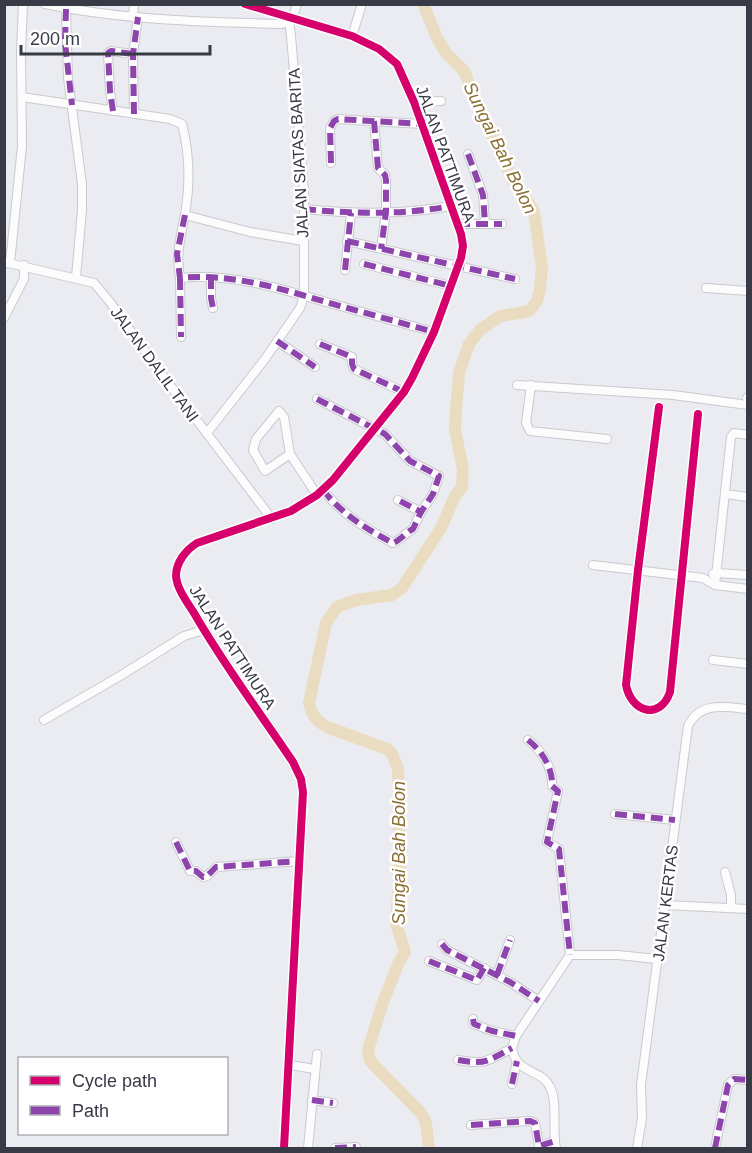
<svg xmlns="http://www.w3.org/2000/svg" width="752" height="1153" font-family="Arial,sans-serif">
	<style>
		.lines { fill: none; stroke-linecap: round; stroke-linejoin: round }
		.river { stroke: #eadcc0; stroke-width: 12 }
		.minor-casing { stroke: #c9cacf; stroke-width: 10 }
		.minor { stroke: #fcfcfd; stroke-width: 8 }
		.quiet { stroke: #8e44ad; stroke-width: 6; stroke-dasharray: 12 6; stroke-linecap: butt }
		.cycleway-casing { stroke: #fff; stroke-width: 11 }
		.cycleway { stroke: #d6006c; stroke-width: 8 }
		.labels { text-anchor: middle; stroke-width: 5; stroke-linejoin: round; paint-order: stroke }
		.street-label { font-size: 16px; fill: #383a46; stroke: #fff }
		.water-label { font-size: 18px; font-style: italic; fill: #8b6e32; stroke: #fff }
	</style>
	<rect width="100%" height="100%" fill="#ebecf1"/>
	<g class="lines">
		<path class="river" d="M423 4 438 40 446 53 464 71 475 98 512 179 534 211 542 268 540 289 537 301 531 309 526 312 500 316 480 330 469 344 459 373 456 410 455 429 463 470 462 487 455 496 441 528 402 588 392 595 356 600 337 607 326 623 309 703C312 715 315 720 327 727L387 749 391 752 398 768 400 870 396 923 405 952 399 962 383 1002 368 1050 370 1061 421 1113 426 1123 429 1148"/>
		<g class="minor-casing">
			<g id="minor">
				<path d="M45 4C123 20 203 22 282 24L292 19"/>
				<path d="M245 4 352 36 379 49 397 64 414 102 461 234 463 246 461 258 434 332 412 378 404 392 333 480 317 495 291 511 197 543C186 550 176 562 176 576 177 589 187 602 194 613 224 665 260 713 293 762L301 779 303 792 284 1148"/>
				<path d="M66 9 68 78 82 184V210L76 277"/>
				<path d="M133 17 134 4"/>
				<path d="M293 18 297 4"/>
				<path d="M352 36 362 4"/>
				<path d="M22 97 170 119 182 124C189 151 190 181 186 208 182 234 175 251 180 278 230 273 279 288 326 302 362 312 398 322 434 332"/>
				<path d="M414 102 441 101"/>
				<path d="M113 111 110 91 108 53 111 51 133 54"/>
				<path d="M134 114 133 54 138 17"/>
				<path d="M374 121 378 168 385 175 386 180V212L381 249"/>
				<path d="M468 154 483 195 485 223"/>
				<path d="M331 163 330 128 334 121 338 119 422 124"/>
				<path d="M304 209C353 214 402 215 451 206"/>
				<path d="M185 215 250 232 303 241"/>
				<path d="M458 224H502"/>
				<path d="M347 241 515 279"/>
				<path d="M4 262 94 283 110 302 157 368 272 519"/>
				<path d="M10 263 22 146 21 52 23 4"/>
				<path d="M364 264 451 286"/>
				<path d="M345 270 351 213"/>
				<path d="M211 277V298L213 308"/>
				<path d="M180 278 181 337"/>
				<path d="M706 288 748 291"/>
				<path d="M4 318 24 279V265"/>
				<path d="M277 341 315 367"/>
				<path d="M320 344 352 357V364L354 369 404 392"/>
				<path d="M517 385 673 395 748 405"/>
				<path d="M531 385 526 423 530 431 607 439"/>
				<path d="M747 398 748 397"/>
				<path d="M317 399 385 434 410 461 439 476 433 494 421 512 398 500"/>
				<path d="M659 407 638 570 626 685C631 712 660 721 670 692L698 414"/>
				<path d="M207 433 265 359 300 308 304 296V191L291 36 289 21"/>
				<path d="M290 454 265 471 253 450 256 439 279 411 284 417 290 454 317 495"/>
				<path d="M323 490C342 514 366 529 393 543 401 540 405 533 413 529L421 512"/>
				<path d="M725 494 748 497"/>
				<path d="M593 565 703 578 715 585 748 589"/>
				<path d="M713 574 717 573 748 575"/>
				<path d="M715 585 731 437 734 433 748 435"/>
				<path d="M713 660 748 664"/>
				<path d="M44 720 120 676 184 636 204 630"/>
				<path d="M528 740C542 751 553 768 552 786L558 791 547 842 559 849 570 955"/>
				<path d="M615 814 675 820"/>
				<path d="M176 842 190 871H196L203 877 207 876 216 867 300 861"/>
				<path d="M725 872 731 895V908"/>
				<path d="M665 905 748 909"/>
				<path d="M442 944 447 950 510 982 539 1001"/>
				<path d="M429 961 477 980 484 968"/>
				<path d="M497 975 510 940"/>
				<path d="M473 1019 474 1024 492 1031 516 1036"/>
				<path d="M458 1060C485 1065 488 1061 512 1048"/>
				<path d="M289 1065 315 1069"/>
				<path d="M512 1084 517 1061"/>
				<path d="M312 1100 333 1103"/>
				<path d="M471 1125 530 1121 535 1123 539 1146 555 1141"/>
				<path d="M308 1148 317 1054"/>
				<path d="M335 1148 356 1147"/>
				<path d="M556 1148C552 1131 558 1102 550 1087 541 1068 516 1075 512 1048L516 1036 570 955H618L657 959"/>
				<path d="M637 1148 642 1118 641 1085 688 726C700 701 724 707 748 709"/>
				<path d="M715 1148 728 1085 734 1079 748 1080"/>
			</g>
		</g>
		<use href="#minor" class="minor"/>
		<g class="quiet">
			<path d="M66 9 65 42 72 105"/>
			<path d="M113 111 110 91 108 53 111 51 133 54"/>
			<path d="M134 114 133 54 138 17"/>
			<path d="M374 121 378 168 385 175 386 180V212L381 249"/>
			<path d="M468 154 483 195 485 223"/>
			<path d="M331 163 330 128 334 121 338 119 422 124"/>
			<path d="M304 209C353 214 402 215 451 206"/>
			<path d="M185 215 177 254 180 278C230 273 279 288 326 302 362 312 398 322 434 332"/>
			<path d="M458 224H502"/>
			<path d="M347 241 515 279"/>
			<path d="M364 264 451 286"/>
			<path d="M345 270 351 213"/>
			<path d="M211 277V298L213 308"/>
			<path d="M180 278 181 337"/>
			<path d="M277 341 315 367"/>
			<path d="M320 344 352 357V364L354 369 404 392"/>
			<path d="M317 399 385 434 410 461 439 476 433 494 421 512 398 500"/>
			<path d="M323 490C342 514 366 529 393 543 401 540 405 533 413 529L421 512"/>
			<path d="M528 740C542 751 553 768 552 786L558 791 547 842 559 849 570 955"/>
			<path d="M615 814 675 820"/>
			<path d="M176 842 190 871H196L203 877 207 876 216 867 300 861"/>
			<path d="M442 944 447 950 510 982 539 1001"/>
			<path d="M429 961 477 980 484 968"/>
			<path d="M497 975 510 940"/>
			<path d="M473 1019 474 1024 492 1031 516 1036"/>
			<path d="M458 1060C485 1065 488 1061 512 1048"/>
			<path d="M512 1084 517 1061"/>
			<path d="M312 1100 333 1103"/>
			<path d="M471 1125 530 1121 535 1123 539 1146 555 1141"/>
			<path d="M335 1148 356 1147"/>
			<path d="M715 1148 728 1085 734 1079 748 1080"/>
		</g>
		<g class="cycleway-casing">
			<g id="cycleway">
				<path d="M245 4 352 36 379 49 397 64 414 102 461 234 463 246 461 258 434 332 412 378 404 392 333 480 317 495 291 511 197 543C186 550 176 562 176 576 177 589 187 602 194 613 224 665 260 713 293 762L301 779 303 792 284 1148"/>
				<path d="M659 407 638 570 626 685C631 712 660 721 670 692L698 414"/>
			</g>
		</g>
		<use href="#cycleway" class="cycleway"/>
	</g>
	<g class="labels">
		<g class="street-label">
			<text transform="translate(298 153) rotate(-93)" y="6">JALAN SIATAS BARITA</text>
			<text transform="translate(446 154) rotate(70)" y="6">JALAN PATTIMURA</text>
			<text transform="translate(155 364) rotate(54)" y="6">JALAN DALIL TANI</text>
			<text transform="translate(233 647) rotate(57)" y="6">JALAN PATTIMURA</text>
			<text transform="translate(665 903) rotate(-83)" y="6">JALAN KERTAS</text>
		</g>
		<g class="water-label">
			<text transform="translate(500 148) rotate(64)" y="6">Sungai Bah Bolon</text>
			<text transform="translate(399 853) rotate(-90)" y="6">Sungai Bah Bolon</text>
		</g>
	</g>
	<rect width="752" height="1153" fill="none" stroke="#383a46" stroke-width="12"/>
	<rect x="18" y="1057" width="210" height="78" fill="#ffffff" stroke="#afb0b5" stroke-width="1.5"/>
	<rect x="30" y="1076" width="30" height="9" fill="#d6006c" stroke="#afb0b5" stroke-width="1.5"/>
	<text x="72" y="1087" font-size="18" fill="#383a46">Cycle path</text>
	<rect x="30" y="1106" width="30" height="9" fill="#8e44ad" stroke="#afb0b5" stroke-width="1.5"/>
	<text x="72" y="1117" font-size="18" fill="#383a46">Path</text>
	<path d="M21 45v9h189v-9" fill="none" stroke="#383a46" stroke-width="3"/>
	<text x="30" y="45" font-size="18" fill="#383a46" stroke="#ffffff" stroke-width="4.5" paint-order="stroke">200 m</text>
</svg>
